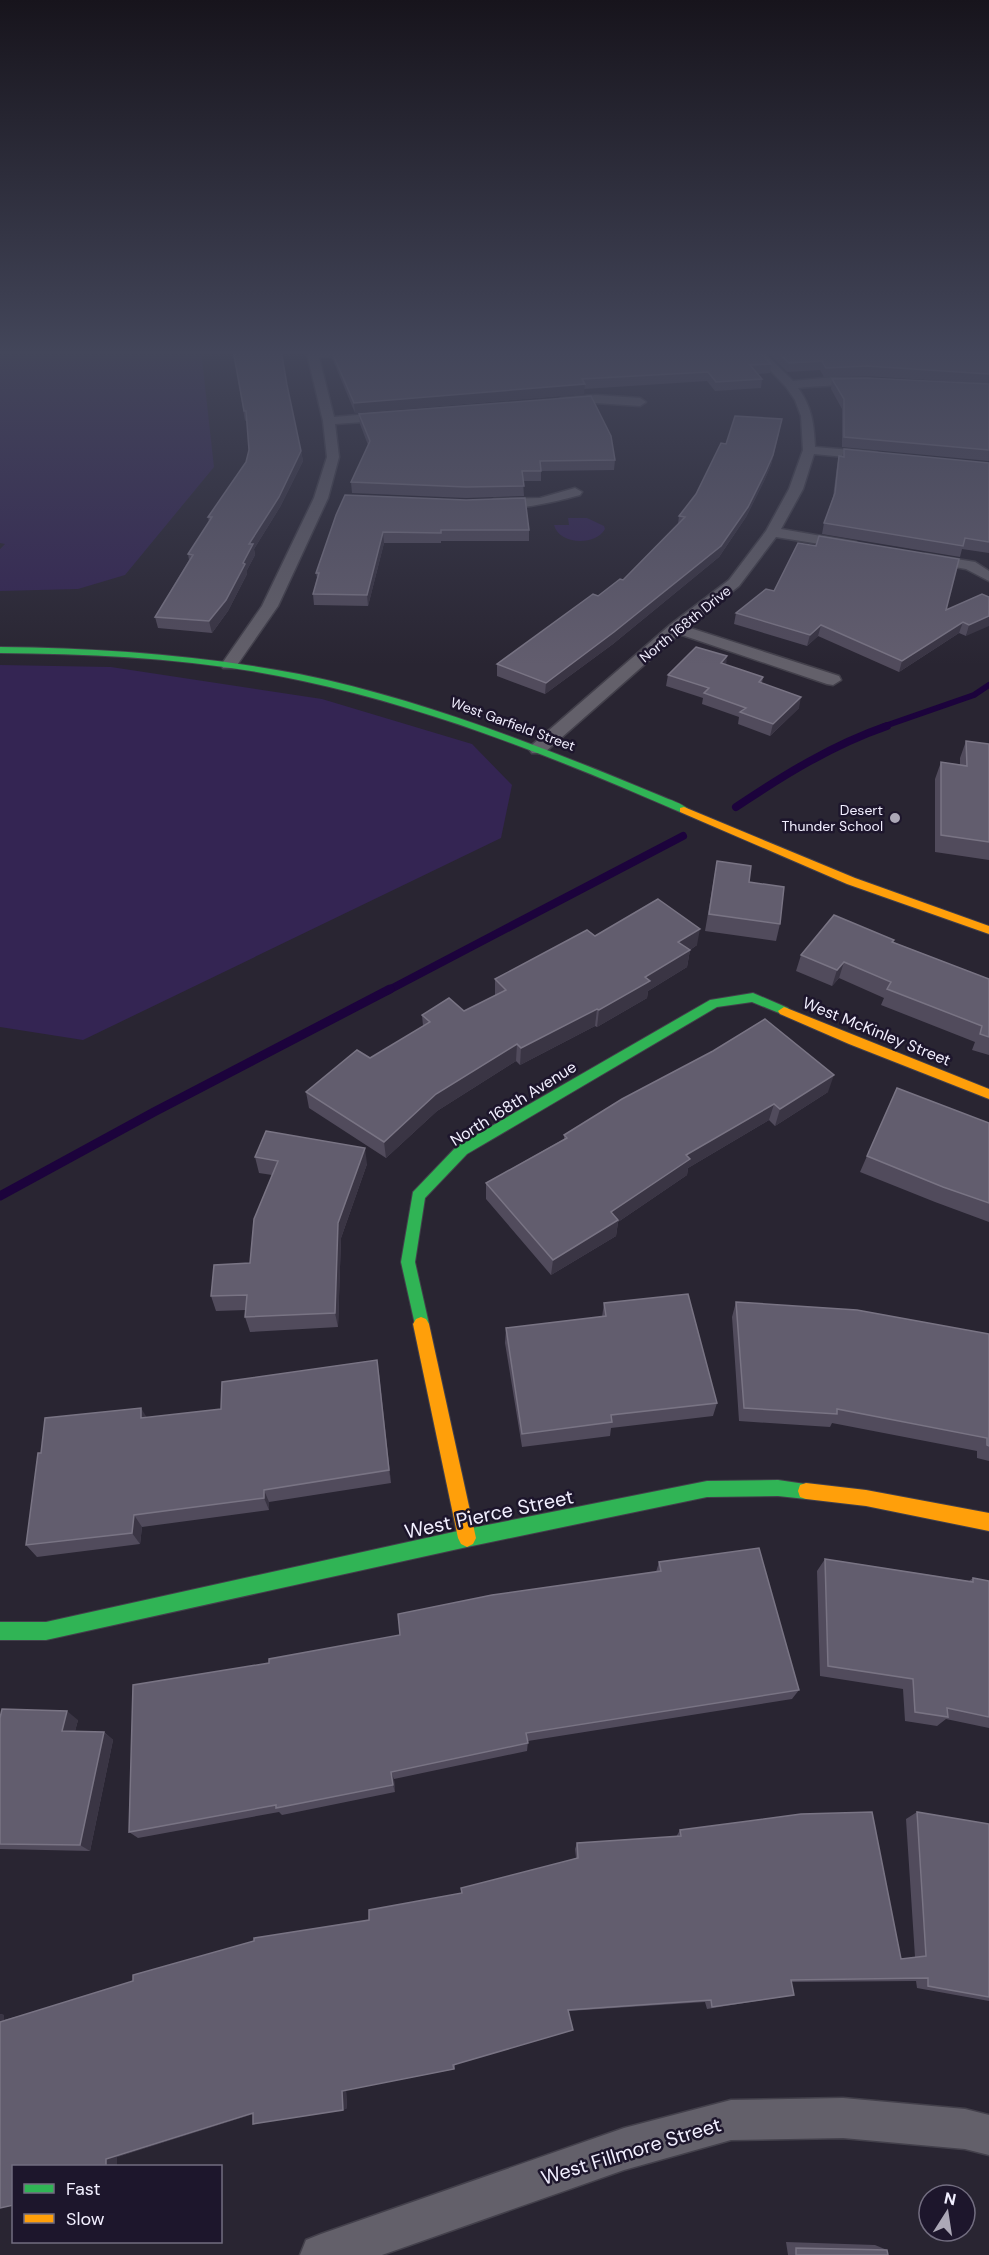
<svg xmlns="http://www.w3.org/2000/svg" width="989" height="2255" font-family="'DM Sans',sans-serif">
	<style>
		.green { fill: #342553 }
		.lines { fill: none; stroke-linecap: round; stroke-linejoin: round }
		.stream-far2 { stroke: #1c033c; stroke-width: 6 }
		.stream-far1 { stroke: #1c033c; stroke-width: 8 }
		.stream { stroke: #1c033c; stroke-width: 9 }
		.street-casing { stroke: #43404b; stroke-width: 3 }
		.fast-casing { stroke: #43404b; stroke-width: 2 }
		.slow-casing { stroke: #43404b; stroke-width: 2 }
		.street { fill: #63606a; fill-rule: evenodd }
		.fast { fill: #30b455; fill-rule: evenodd }
		.slow { fill: #ff9f0a; fill-rule: evenodd }
		.wall { fill: #514b5c }
		.shaded-wall { fill: #3a3544 }
		.building { fill: #625d6e; stroke: #797484; stroke-width: 1.5 }
		.poi-dot { fill: #aca8b7; stroke: #1d162c; stroke-width: 2 }
		.labels { text-anchor: middle; stroke-width: 5; stroke-linejoin: round; paint-order: stroke }
		.far-street-label { font-size: 14px; fill: #f2efff; stroke: #1d162c }
		.far-poi-label { font-size: 14px; fill: #f2efff; stroke: #1d162c; text-anchor: end }
		.street-label { font-size: 16px; fill: #f2efff; stroke: #1d162c }
		.near-street-label { font-size: 20px; fill: #f2efff; stroke: #1d162c }
	</style>
	<rect width="100%" height="100%" fill="#292532"/>
	<g class="green">
		<path d="M0 350H201L214 467 125 575 78 589 0 591V549L5 544 0 543Z"/>
		<path d="M568 518H587L604 526 605 529C596 546 559 545 554 525H569Z"/>
		<path d="M0 665 111 667 322 699 472 744 512 785 501 838 83 1040 0 1027Z"/>
	</g>
	<g class="lines">
		<path class="stream-far2" d="M882 727 974 695 989 685"/>
		<g class="stream-far1">
			<path d="M736 807C784 775 832 745 887 726"/>
			<path d="M387 991 683 836"/>
		</g>
		<path class="stream" d="M0 1196 154 1112 390 989"/>
		<g class="street-casing">
			<g id="street">
				<path d="M333 350H386L381 353 319 357 334 417 392 412 398 416 392 420 335 424 339 457 328 498 278 606 235 668H223L221 665 262 606 314 498 327 457 323 421 307 354 313 351Z"/>
				<path d="M751 350H762L793 381 833 377 869 378 871 380C865 385 811 386 798 388 812 407 814 424 815 447L876 452 882 456 876 460 814 454 803 489 781 529 856 542 858 545 856 548 851 549 776 537 739 586 687 627 839 676 841 680 833 685 827 684 679 634 544 753H532L529 749 532 745 670 625 729 580 766 531 789 489 803 450 801 416 795 400 786 387Z"/>
				<path d="M596 395 640 398 646 402 640 406 596 403 561 406 555 402 561 398Z"/>
				<path d="M575 488 582 492 580 495C562 500 501 516 487 503L494 499 540 498Z"/>
				<path d="M926 554 975 562 989 571V581L966 569 921 561 919 558 921 555Z"/>
				<path d="M843 2098 965 2109 989 2115V2155L965 2149 843 2138 731 2140 624 2170 382 2255H300L306 2240 321 2234 624 2128 731 2100Z"/>
			</g>
		</g>
		<g class="fast-casing">
			<g id="fast">
				<path d="M0 647C100 648 200 655 299 674 397 694 492 728 585 765 611 775 636 786 661 796 670 800 682 803 689 810L688 812H680C558 759 434 709 303 681 204 659 101 654 0 653Z"/>
				<path d="M753 993 788 1008 790 1011 784 1015 752 1002 717 1007 467 1154 425 1198 415 1262 429 1324 426 1329 421 1331 416 1329 401 1262 413 1192 457 1146 710 1000Z"/>
				<path d="M778 1480 812 1485 814 1491 812 1497 806 1499 778 1496 707 1497 467 1547 46 1640H0V1622H46L467 1529 707 1481Z"/>
			</g>
		</g>
		<g class="slow-casing">
			<g id="slow">
				<path d="M684 807 855 878 989 926V934L847 884 680 812V808Z"/>
				<path d="M784 1007 989 1089V1099L849 1044 780 1014 778 1011Z"/>
				<path d="M421 1317 426 1319 429 1324 476 1538 473 1544 467 1547 461 1544 458 1538 413 1324 416 1319Z"/>
				<path d="M806 1483 866 1490 989 1513V1531L866 1506 806 1499 800 1497 798 1491 800 1485Z"/>
			</g>
		</g>
		<use href="#street" class="street"/>
		<use href="#fast" class="fast"/>
		<use href="#slow" class="slow"/>
	</g>
	<g class="wall">
		<path d="M233 350 287 385 301 451 303 461 280 507 254 549 255 555 247 570V574L228 611 212 633 158 628 155 617 189 560 188 554 209 522 208 517 246 462 249 450 247 420 245 421Z"/>
		<path d="M331 350 771 364 770 373 758 374 762 379 761 388 715 391 707 381 584 389V394L355 413 332 358Z"/>
		<path d="M765 350H989V384L865 376 824 377 820 370 787 372Z"/>
		<path d="M832 379 989 384V461L842 447V409L831 389Z"/>
		<path d="M359 414 615 460 614 470 541 471V481H523L524 496 466 498 352 493 351 482 368 445 360 424Z"/>
		<path d="M780 429 771 465 764 481 746 517 719 557 613 644 545 694 497 676V664L623 580 678 524 679 516 696 494 726 444Z"/>
		<path d="M844 449 989 463V553L962 549 960 557 822 534 824 523 833 497 837 466 839 456 842 457Z"/>
		<path d="M345 495 529 530V541H441V543H384L368 606 314 605 313 594 317 578 316 573Z"/>
		<path d="M774 591 946 610 982 594 966 636 959 633 899 672 818 636 807 646 734 624 736 613Z"/>
		<path d="M726 665 763 677 762 683 799 708 770 736 738 724 739 717 702 704 703 698 666 686 668 675Z"/>
		<path d="M966 741 989 744V860L935 852V779L941 762 960 765V758Z"/>
		<path d="M717 861 749 882 780 924 776 941 705 931Z"/>
		<path d="M595 936 697 945 690 950 687 967 648 991 647 998 597 1027 595 1026 520 1065 516 1061 437 1111 386 1158 309 1108 306 1092 370 1058 423 1026 422 1015 464 1011 495 996V979Z"/>
		<path d="M894 940 893 942 989 979V1055L972 1050 975 1042 881 1005 884 998 839 978 832 986 796 971 801 955Z"/>
		<path d="M828 1092 775 1126 769 1120 688 1168 687 1175 618 1222 616 1236 551 1275 486 1199V1183L564 1139V1135Z"/>
		<path d="M989 1123V1222L935 1202 860 1172 867 1156Z"/>
		<path d="M255 1157 367 1164 341 1238 338 1327 250 1332 245 1317 246 1310 216 1311 211 1296 250 1263 272 1175 259 1173Z"/>
		<path d="M736 1302 989 1334V1461L977 1458V1451L832 1423 830 1427 739 1421 732 1317Z"/>
		<path d="M604 1303 717 1403 713 1416 611 1428 610 1436 522 1447 505 1343 506 1328 602 1317Z"/>
		<path d="M379 1374 391 1483 269 1502V1510L142 1527 140 1544 37 1557 26 1545 41 1453 147 1418 221 1409Z"/>
		<path d="M825 1559 969 1581 973 1578 989 1581V1728L946 1719 937 1726 905 1721 903 1689 820 1676 817 1571Z"/>
		<path d="M659 1562 799 1690 792 1699 528 1741 527 1751 394 1779 395 1792 282 1815 279 1812 138 1838 129 1832 269 1663 400 1635 656 1572Z"/>
		<path d="M0 1718 78 1720 75 1731 104 1732 113 1740 90 1851 0 1849Z"/>
		<path d="M917 1812 989 1824V2001L917 1988 916 1981 791 1982 794 1995 707 2009 705 2002 569 2011 455 2065V2069L346 2090 347 2108 343 2110 253 2114 117 2157 0 2208V2014L4 2015V2020L369 1920 462 1893 576 1858 575 1849 577 1843 676 1837 680 1830 901 1959 915 1957 906 1819Z"/>
		<path d="M786 2242 875 2245 887 2250 888 2255H788Z"/>
	</g>
	<g class="shaded-wall">
		<path d="M585 384 584 394 355 413 354 403Z"/>
		<path d="M782 419 771 465 764 481 746 517 719 557 613 644 545 694 546 683Z"/>
		<path d="M301 451 303 461 280 507 254 549 255 555 247 570V574L228 611 212 633 209 621 243 563 249 544Z"/>
		<path d="M383 532 384 543 368 606 367 595Z"/>
		<path d="M989 616V626L966 636 969 625Z"/>
		<path d="M963 622 959 633 899 672 902 661Z"/>
		<path d="M821 625 818 636 807 646 810 635Z"/>
		<path d="M727 656 726 668 721 663Z"/>
		<path d="M801 697 799 708 770 736 773 724Z"/>
		<path d="M700 929 697 945 676 959 678 942Z"/>
		<path d="M690 950 687 967 648 991 647 998 597 1027 599 1010 645 977Z"/>
		<path d="M844 962 839 978 832 986 837 970Z"/>
		<path d="M597 1009 595 1026 520 1065 521 1048Z"/>
		<path d="M517 1044 516 1061 437 1111 386 1158 384 1142 436 1094Z"/>
		<path d="M834 1075 828 1092 775 1126 780 1109Z"/>
		<path d="M774 1104 769 1120 688 1168 687 1175 618 1222 616 1236 551 1275 553 1260 611 1212 686 1155Z"/>
		<path d="M365 1148 367 1164 341 1238 338 1327 335 1313 338 1223Z"/>
		<path d="M377 1360 379 1374 391 1483 389 1470Z"/>
		<path d="M141 1408 149 1421 141 1418Z"/>
		<path d="M264 1490 269 1502V1510L264 1498Z"/>
		<path d="M134 1515 142 1527 140 1544 132 1533Z"/>
		<path d="M67 1711 78 1720 73 1739 62 1731Z"/>
		<path d="M104 1732 113 1740 90 1851 80 1845Z"/>
		<path d="M391 1772 394 1779 395 1792 393 1785Z"/>
		<path d="M0 2014 4 2015V2026H0Z"/>
		<path d="M346 2090 347 2108 343 2110 342 2091Z"/>
		<path d="M260 2112 117 2157V2166H106V2159L253 2113Z"/>
	</g>
	<g class="building">
		<path d="M233 350H281L287 385 301 451 279 497 249 544H253L243 563 245 564 226 600 209 621 155 617 193 555 188 554 212 517H208L246 462 249 450 246 411H244Z"/>
		<path d="M331 350H758L771 364 750 365 762 379 716 382 708 372 582 379 585 384 354 403Z"/>
		<path d="M776 350H989V374L867 366 826 368 822 361 789 363Z"/>
		<path d="M867 378 989 384V450L844 437V399L832 379Z"/>
		<path d="M591 396 611 436 615 460 540 461 541 471H522L524 486 466 487 351 482 370 441 359 414Z"/>
		<path d="M735 416 782 419 773 455 766 471 748 507 721 546 614 632 546 683 497 664 593 594 598 596 620 579 623 580 685 517 679 516 696 494 721 443 726 444Z"/>
		<path d="M844 449 989 463V542L965 538 963 546 824 523 835 493 839 456 844 457Z"/>
		<path d="M345 495 466 500 525 498 529 530H441V533L383 532 367 595 313 594 319 573H316L336 515Z"/>
		<path d="M819 536 959 559 946 610 982 594 989 597V616L969 625 963 622 902 661 821 625 810 635 736 613 766 589 774 591 798 543 816 546Z"/>
		<path d="M696 647 727 656 721 663 763 677 759 682 801 697 773 724 740 712 746 708 704 693 709 688 668 675Z"/>
		<path d="M966 741 989 744V842L941 835V762L967 766Z"/>
		<path d="M717 861 751 866 749 882 784 887 780 924 709 914Z"/>
		<path d="M658 899 700 929 678 942 690 950 645 977 650 981 599 1010 597 1009 521 1048 517 1044 436 1094 384 1142 306 1092 357 1050 370 1058 430 1022 422 1015 449 998 464 1011 506 990 495 979 587 930 595 936Z"/>
		<path d="M834 915 894 940 892 942 989 979V1037L980 1034 982 1026 887 989 891 982 844 962 837 970 801 955Z"/>
		<path d="M765 1019 834 1075 780 1109 774 1104 686 1155 690 1159 611 1212 618 1220 553 1260 486 1183 567 1138 564 1135 622 1099 713 1051Z"/>
		<path d="M897 1088 989 1123V1203L943 1187 867 1156Z"/>
		<path d="M266 1131 365 1148 338 1223 335 1313 245 1317 247 1295 211 1296 214 1265 250 1263 254 1219 278 1161 255 1157Z"/>
		<path d="M688 1294 717 1403 611 1415 612 1422 522 1434 506 1328 606 1316 604 1303Z"/>
		<path d="M736 1302 857 1310 989 1334V1446L987 1445V1438L837 1409V1414L744 1408Z"/>
		<path d="M377 1360 389 1470 264 1490V1498L134 1515 132 1533 26 1545 38 1453H41L45 1418 141 1408V1418L221 1409 222 1382Z"/>
		<path d="M759 1548 799 1690 526 1733 528 1743 391 1772 393 1785 276 1808V1805L129 1832 133 1685 269 1663V1659L400 1635 398 1614 492 1595 661 1571 659 1562Z"/>
		<path d="M825 1559 973 1582V1578L989 1581V1717L947 1708 948 1717 915 1712 913 1679 828 1666Z"/>
		<path d="M2 1709 67 1711 62 1731 104 1732 80 1845 0 1844V1718Z"/>
		<path d="M872 1812 901 1959 926 1956 917 1812 989 1824V1997L928 1986V1978L791 1980 794 1995 712 2007 711 2000 568 2010 573 2030 453 2065 454 2069 342 2091 343 2110 253 2124V2113L106 2159V2166H14V2205L0 2208V2022L133 1981V1975L254 1941V1938L369 1920V1910L462 1893 461 1888 578 1858 577 1843 681 1836 680 1830 801 1814Z"/>
		<path d="M796 2248 887 2250 888 2255H796Z"/>
	</g>
	<linearGradient id="sky" x2="0" y2="1"><stop stop-color="#17141c"/><stop offset="0.53" stop-color="#43465a"/><stop offset="1" stop-color="#43465a" stop-opacity="0"/></linearGradient>
	<rect width="989" height="665" fill="url(#sky)"/>
	<circle class="poi-dot" cx="895" cy="818" r="6"/>
	<g class="labels">
		<g class="far-street-label">
			<text transform="translate(685 624) rotate(-39)" y="5">North 168th Drive</text>
			<text transform="translate(513 724) rotate(20)" y="5">West Garfield Street</text>
		</g>
		<g class="far-poi-label">
			<text x="883" y="815">Desert<tspan x="883" dy="16">Thunder School</tspan></text>
		</g>
		<g class="street-label">
			<text transform="translate(877 1031) rotate(22)" y="6">West McKinley Street</text>
			<text transform="translate(513 1103) rotate(-32)" y="6">North 168th Avenue</text>
		</g>
		<g class="near-street-label">
			<text transform="translate(489 1514) rotate(-12)" y="7">West Pierce Street</text>
			<text transform="translate(631 2151) rotate(-17)" y="7">West Fillmore Street</text>
		</g>
	</g>
	<rect x="12" y="2165" width="210" height="78" fill="#1d162c" stroke="#726d80" stroke-width="1.5"/>
	<rect x="24" y="2184" width="30" height="9" fill="#30b455" stroke="#726d80" stroke-width="1.5"/>
	<text x="66" y="2195" font-size="18" fill="#f2efff">Fast</text>
	<rect x="24" y="2214" width="30" height="9" fill="#ff9f0a" stroke="#726d80" stroke-width="1.5"/>
	<text x="66" y="2225" font-size="18" fill="#f2efff">Slow</text>
	<g transform="translate(947 2213) rotate(12)"><circle r="28" fill="#1d162c" stroke="#726d80" stroke-width="1.5"/>
	<path d="M0-4.5L10 22L0 15L-10 22Z" fill="#aca8b7"/>
	<text y="-9" font-size="16" font-weight="bold" text-anchor="middle" fill="#f2efff">N</text>
	</g>
</svg>
